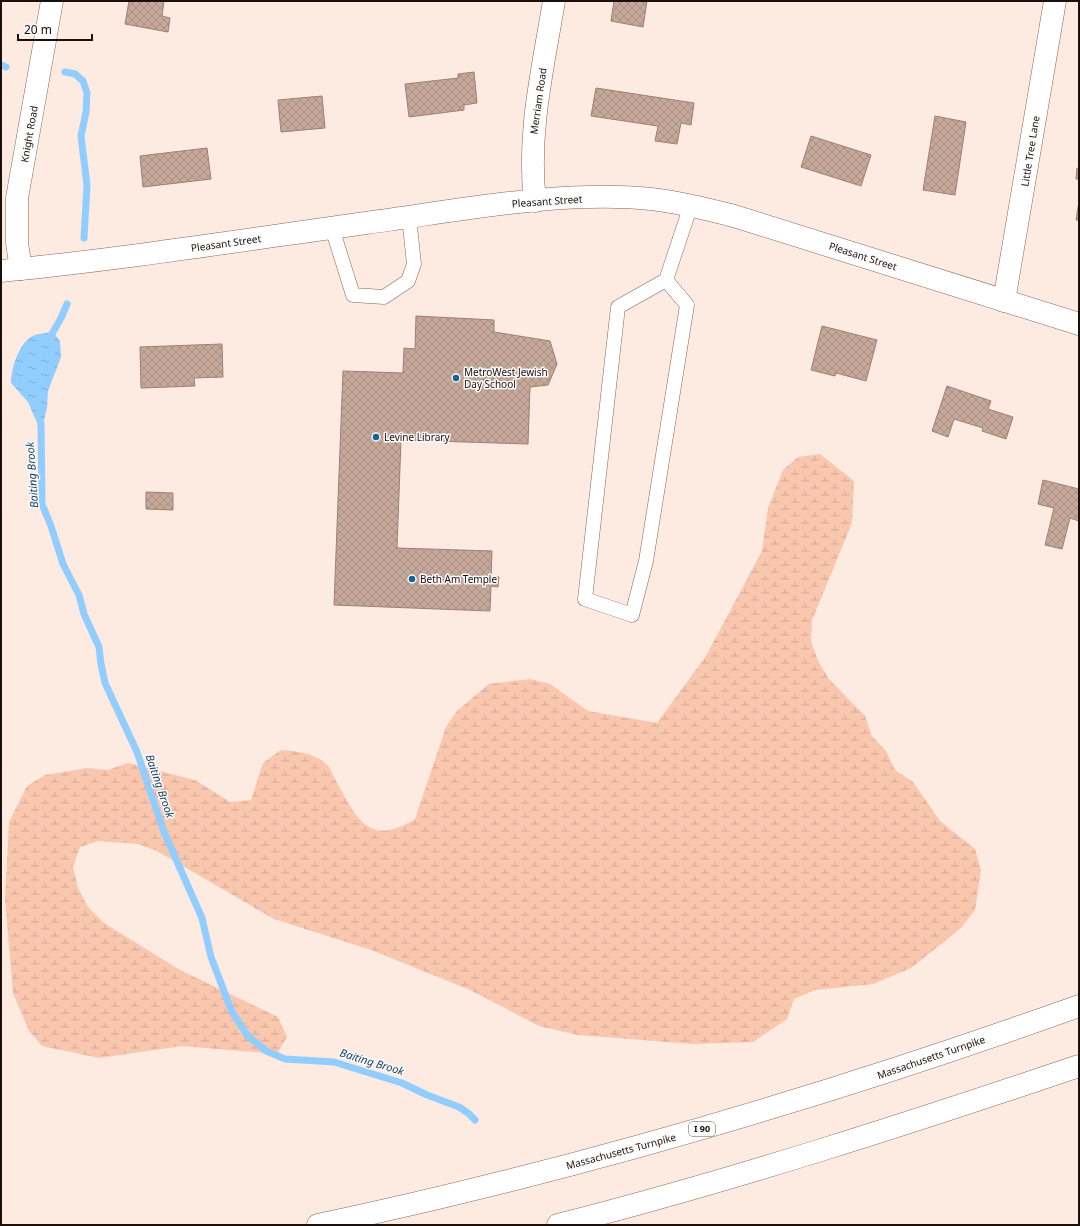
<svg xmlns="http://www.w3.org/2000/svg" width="1080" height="1226" font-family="'Noto Sans',sans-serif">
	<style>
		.wetland { fill: url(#wetland-marsh) }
		.water { fill: url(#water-ripples) }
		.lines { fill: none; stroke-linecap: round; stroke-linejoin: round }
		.stream { stroke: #92cdff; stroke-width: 7 }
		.building { fill: url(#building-cross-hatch); stroke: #9c8073 }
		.lane-casing { stroke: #82675a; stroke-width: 15 }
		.street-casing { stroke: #82675a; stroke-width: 23 }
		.secondary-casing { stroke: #82675a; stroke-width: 23 }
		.highway-casing { stroke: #82675a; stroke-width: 23 }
		.lane { stroke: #fff; stroke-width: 14 }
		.street { stroke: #fff; stroke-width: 22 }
		.secondary { stroke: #fff; stroke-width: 22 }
		.highway { stroke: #fff; stroke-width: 22 }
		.poi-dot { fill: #196296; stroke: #fbfbfb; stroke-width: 1.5 }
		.labels { text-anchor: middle; stroke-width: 3; stroke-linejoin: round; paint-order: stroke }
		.shield { fill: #fbfbfb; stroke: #5e5653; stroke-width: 1 }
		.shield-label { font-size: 9px; font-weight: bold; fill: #1a0f0b }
		.street-label { font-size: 10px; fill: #1a0f0b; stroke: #fbfbfb }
		.poi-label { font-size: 10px; fill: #1a0f0b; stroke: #fbfbfb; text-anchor: start }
		.water-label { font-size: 11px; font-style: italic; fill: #113d5e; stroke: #fbfbfb }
	</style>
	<defs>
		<pattern id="wetland-marsh" width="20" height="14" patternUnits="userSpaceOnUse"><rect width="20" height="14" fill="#f9c6ae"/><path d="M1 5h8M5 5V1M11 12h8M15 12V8" fill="none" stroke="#d5a994"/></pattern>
		<pattern id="water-ripples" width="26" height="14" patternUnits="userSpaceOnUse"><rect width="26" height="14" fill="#92cdff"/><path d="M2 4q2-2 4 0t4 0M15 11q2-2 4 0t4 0" fill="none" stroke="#7dafd9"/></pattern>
		<pattern id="building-cross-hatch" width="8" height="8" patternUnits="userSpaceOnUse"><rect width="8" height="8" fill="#c5a89a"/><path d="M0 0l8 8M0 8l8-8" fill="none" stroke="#a98f83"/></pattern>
	</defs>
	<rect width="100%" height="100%" fill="#fdeae1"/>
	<path class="wetland" d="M820 454 854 481 852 523 812 620 811 641 818 661 829 679 865 716 872 736 886 751 895 770 913 782 940 821 975 849 981 870 975 910 961 928 911 968 873 984 815 990 794 999 787 1019 753 1042 693 1044 578 1035 539 1026 470 990 374 951 274 919 157 851 138 844 98 841 80 847 73 867 78 888 88 907 104 923 180 970 278 1017 287 1037 277 1054 182 1046 99 1058 42 1046 29 1031 13 993 5 899 9 822 27 786 45 775 87 768 108 770 128 763 195 780 230 802 251 800 263 763 281 750C295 751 314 753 325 763 330 766 333 776 336 781 357 818 368 848 415 819L446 727 457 711 489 684 530 679 550 684 588 711 657 723 706 656 762 551 768 508 783 470 798 457Z"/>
	<path class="water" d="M53 332 60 341 61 357 48 391 47 408 41 432 28 402 11 383C11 370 18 345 31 337 37 333 46 333 53 332Z"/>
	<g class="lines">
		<g class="stream">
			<path d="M1 65 6 67"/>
			<path d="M65 72 75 74 83 81 87 93 86 112 81 136 87 185 84 238"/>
			<path d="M48 341 61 318 67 304"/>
			<path d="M41 423 42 504 51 526 63 564 79 595 84 614 99 647 101 664 105 683 137 752 164 832 202 918 211 957 232 1012 248 1036 266 1051 285 1059 334 1062 402 1083 427 1095 459 1107 468 1113 475 1120"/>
		</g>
	</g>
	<g class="building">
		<path d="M129 1H164L162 16 170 18 168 32 125 24Z"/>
		<path d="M614 1H647L643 27 611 21Z"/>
		<path d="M474 72 477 103 464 105V110L409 117 405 84 458 78V74Z"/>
		<path d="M596 88 694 103 691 125 681 123 677 144 655 141 658 126 591 116Z"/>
		<path d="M322 96 325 128 281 132 278 100Z"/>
		<path d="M935 116 966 122 955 195 923 190Z"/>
		<path d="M811 136 871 155 861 186 801 167Z"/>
		<path d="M207 148 211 179 143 187 140 156Z"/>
		<path d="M1077 168 1079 169V179H1076Z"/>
		<path d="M1079 202V220H1076Z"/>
		<path d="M416 316 494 320V332L550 341 557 364 548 385 530 387 528 444 401 440 397 548 492 551 491 577H499L498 587 491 586 490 611 334 605 343 371 403 373 404 348 415 349Z"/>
		<path d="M822 326 877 340 866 381 836 373 835 376 811 370Z"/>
		<path d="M222 344 223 377 194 378 195 386 141 388 140 347Z"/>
		<path d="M947 386 991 401 988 409 1013 417 1006 439 982 431 983 428 954 419 948 437 932 431Z"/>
		<path d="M1043 480 1079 489V521L1070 518 1062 549 1045 545 1054 508 1038 504Z"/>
		<path d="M146 492 173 493V510L146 509Z"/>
	</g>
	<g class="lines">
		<g class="lane-casing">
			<g id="lane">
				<path d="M332 228 353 295 384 297 408 281 414 264 409 217"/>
				<path d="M666 280 687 305 646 561 632 615 585 599 618 307 666 280 691 205"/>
			</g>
		</g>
		<g class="street-casing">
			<g id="street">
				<path d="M535 201C527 133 543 68 554 1"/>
				<path d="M21 269 17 243V198L52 1"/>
				<path d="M1004 301 1055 1"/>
			</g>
		</g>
		<g class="secondary-casing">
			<path id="secondary" d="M1 271C123 259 244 240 366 223 457 211 558 190 651 199 679 202 707 209 734 216L1079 324"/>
		</g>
		<g class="highway-casing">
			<g id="highway">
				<path d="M318 1225C577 1170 830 1095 1079 1006"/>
				<path d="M558 1225C734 1180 907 1124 1079 1066"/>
			</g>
		</g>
		<use href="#lane" class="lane"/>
		<use href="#street" class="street"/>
		<use href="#secondary" class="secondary"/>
		<use href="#highway" class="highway"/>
	</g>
	<g class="poi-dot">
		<circle cx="456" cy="378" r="4"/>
		<circle cx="376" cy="437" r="4"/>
		<circle cx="412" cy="579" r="4"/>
	</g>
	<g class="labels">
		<rect class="shield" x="689" y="1122" width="26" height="14" rx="3"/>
		<g class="shield-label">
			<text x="702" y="1132">I 90</text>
		</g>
		<g class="street-label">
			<text transform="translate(538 101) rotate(-82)" y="4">Merriam Road</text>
			<text transform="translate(29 134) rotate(-80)" y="4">Knight Road</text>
			<text transform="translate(1030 151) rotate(-81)" y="4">Little Tree Lane</text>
			<text transform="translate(547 201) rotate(-4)" y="4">Pleasant Street</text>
			<text transform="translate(226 243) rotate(-8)" y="4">Pleasant Street</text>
			<text transform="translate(863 256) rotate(18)" y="4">Pleasant Street</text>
			<text transform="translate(931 1057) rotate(-19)" y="4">Massachusetts Turnpike</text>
			<text transform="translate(621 1151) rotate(-15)" y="4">Massachusetts Turnpike</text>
		</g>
		<g class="poi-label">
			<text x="464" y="376">MetroWest Jewish<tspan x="464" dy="12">Day School</tspan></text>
			<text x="384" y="441">Levine Library</text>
			<text x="420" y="583">Beth Am Temple</text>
		</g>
		<g class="water-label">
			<text transform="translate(32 475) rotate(-94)" y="4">Baiting Brook</text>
			<text transform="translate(160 786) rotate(71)" y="4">Baiting Brook</text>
			<text transform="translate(372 1062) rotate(17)" y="4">Baiting Brook</text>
		</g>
	</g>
	<rect width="1080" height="1226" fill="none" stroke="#1a0f0b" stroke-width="4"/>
	<path d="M18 34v6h74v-6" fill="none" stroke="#1a0f0b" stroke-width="2"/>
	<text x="24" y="34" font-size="12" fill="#1a0f0b" stroke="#fbfbfb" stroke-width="3" paint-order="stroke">20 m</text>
</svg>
